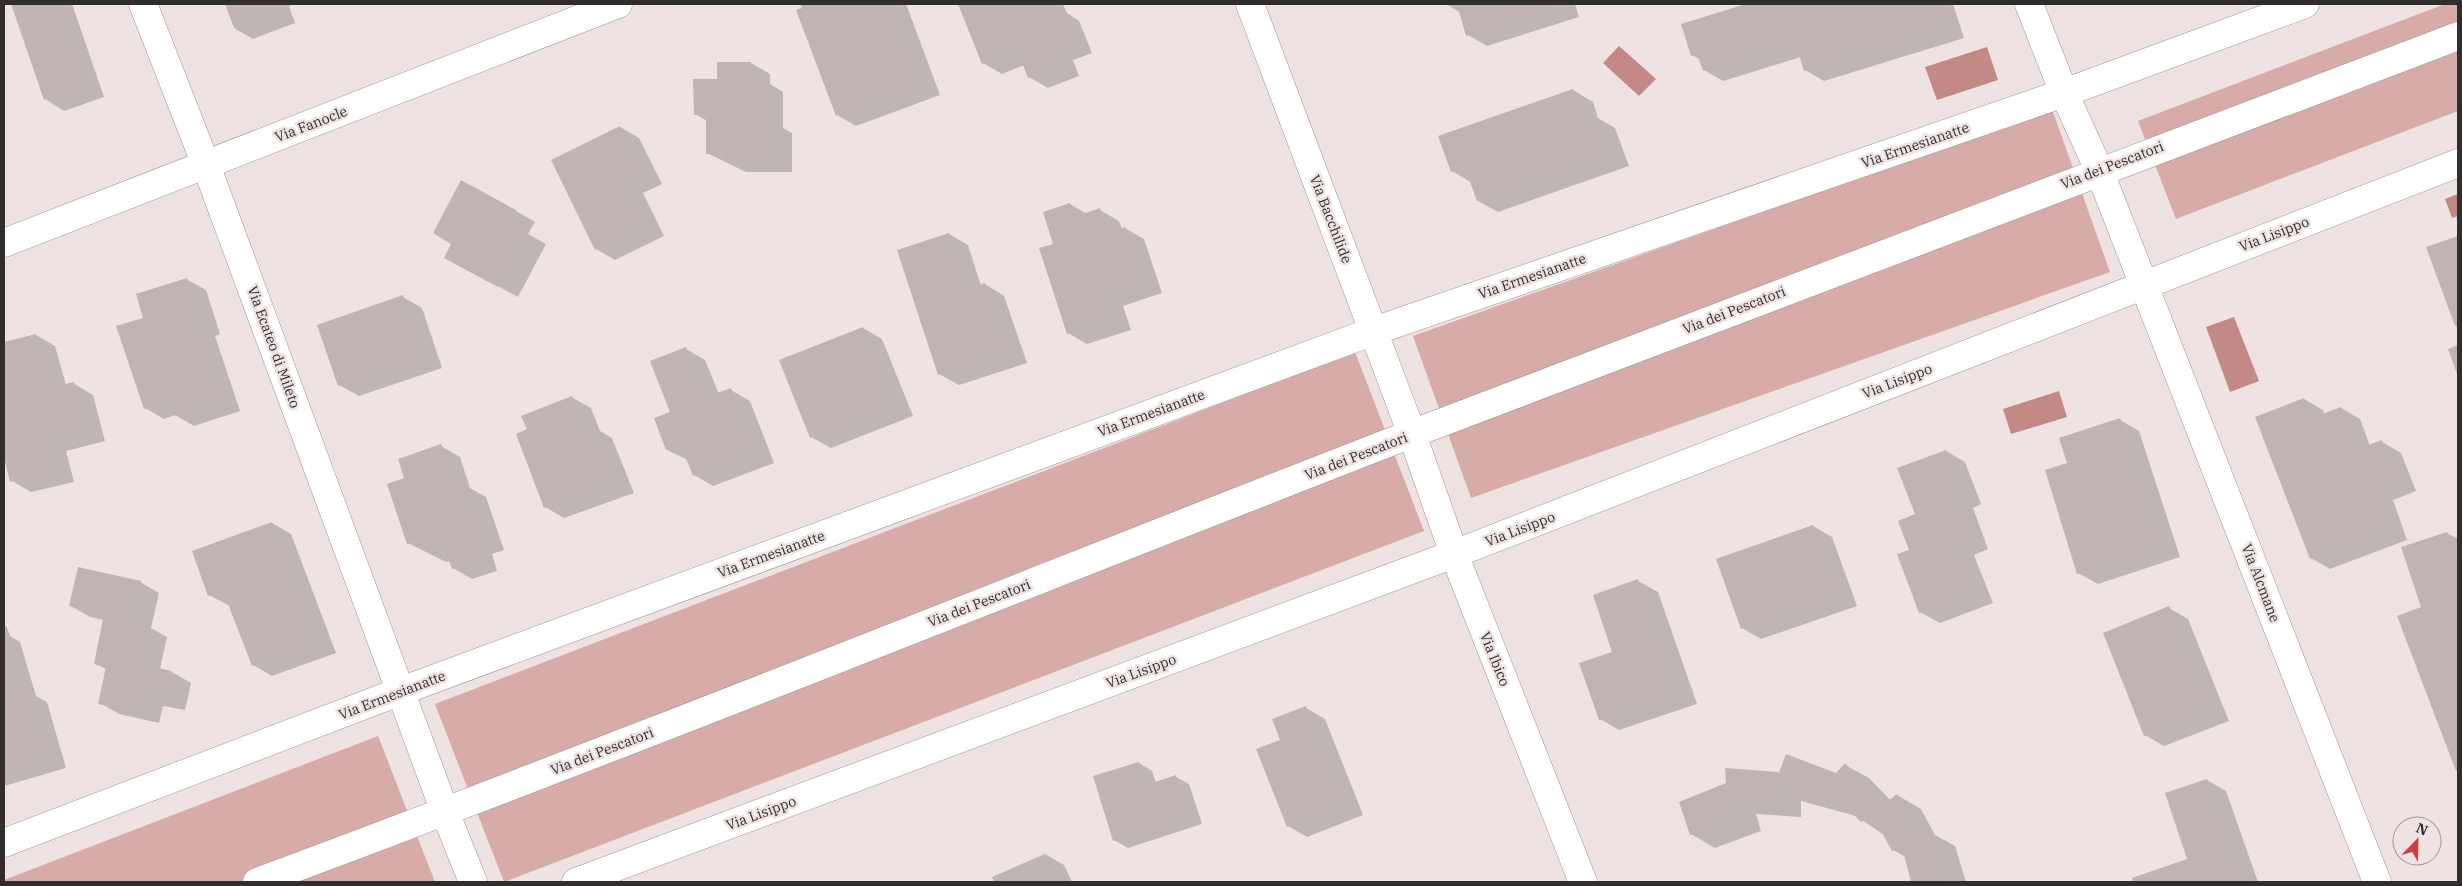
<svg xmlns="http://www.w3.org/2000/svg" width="2462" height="886" font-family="'IBM Plex Serif',serif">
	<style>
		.green { fill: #d6aba8 }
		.water { fill: #c38984 }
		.shadow { fill: #0003 }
		.building { fill: #bfb4b3 }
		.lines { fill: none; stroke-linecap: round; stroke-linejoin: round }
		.pedestrian-casing { stroke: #9c9291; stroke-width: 29 }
		.minor-casing { stroke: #9c9291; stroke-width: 29 }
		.tertiary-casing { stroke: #9c9291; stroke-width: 29 }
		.pedestrian { stroke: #fff; stroke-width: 28 }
		.minor { stroke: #fff; stroke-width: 28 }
		.tertiary { stroke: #fff; stroke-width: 28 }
		.labels { text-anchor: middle; stroke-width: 5; stroke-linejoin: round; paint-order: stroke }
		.street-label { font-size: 14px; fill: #312d2c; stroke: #eee3e2 }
	</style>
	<rect width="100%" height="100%" fill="#eee3e2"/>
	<g class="green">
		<path d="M2445 4H2458V111L2176 219 2138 121Z"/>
		<path d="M2052 109 2110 272 1471 498 1413 336Z"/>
		<path d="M1355 352 1424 531 504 882 435 704Z"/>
		<path d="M378 736 435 882H4V880Z"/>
	</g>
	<g class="water">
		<path d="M1619 46 1656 79 1639 96 1603 63Z"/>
		<path d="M1987 47 1998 80 1937 100 1925 67Z"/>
		<path d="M2458 194V216L2452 218 2445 199Z"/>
		<path d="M2234 317 2259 381 2230 392 2206 327Z"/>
		<path d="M2059 391 2067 417 2011 434 2003 409Z"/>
	</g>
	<g class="shadow">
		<path d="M13 4H72L104 97 64 111 45 99Z"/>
		<path d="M225 4H294L289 6 295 23 253 39 234 28Z"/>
		<path d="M801 4H906L940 95 856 126 837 115Z"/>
		<path d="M959 4H1063L1067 13 1079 21 1092 53 1073 60 1079 76 1048 88 1029 77 1024 65 1002 74 983 63Z"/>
		<path d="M1446 4H1575L1579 17 1487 46 1468 35 1461 13Z"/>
		<path d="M1750 4H1953L1964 38 1824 81 1805 70 1801 57 1723 81 1704 70 1701 60 1692 55 1682 24Z"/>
		<path d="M751 63 770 74V84L783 92V128L792 133V172H746L707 153V121L695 114 718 80Z"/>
		<path d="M1573 90 1593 102 1598 118 1615 128 1629 166 1498 212 1478 201 1472 183 1452 171Z"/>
		<path d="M620 127 639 138 662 184 643 193 664 236 615 260 596 249Z"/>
		<path d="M1070 204 1087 214 1100 210 1119 221 1122 229 1125 228 1144 239 1162 293 1123 306 1131 330 1087 344 1068 333 1055 244Z"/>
		<path d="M516 211 535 222 528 234 546 244 518 297 464 268Z"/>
		<path d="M949 234 968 245 981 286 985 284 1004 296 1027 363 959 385 939 374Z"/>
		<path d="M2458 237V331L2428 248Z"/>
		<path d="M186 279 206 290 220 334 215 336 240 411 194 426 175 415 164 419 145 408V318Z"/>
		<path d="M403 297 422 308 442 368 359 396 339 385Z"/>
		<path d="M863 328 882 339 913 416 831 448 811 437Z"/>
		<path d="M36 335 55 346 66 385 73 383 93 395 105 441 66 451 74 482 31 492 12 481 4 452V343Z"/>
		<path d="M2458 345V377L2448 349Z"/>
		<path d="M686 349 705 360 719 394 731 390 750 401 774 463 713 486 694 475 688 460 667 450 671 413Z"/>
		<path d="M571 397 591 408 600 431 612 438 634 493 564 518 545 507 528 430Z"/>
		<path d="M2304 399 2323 410 2324 414 2341 408 2360 419 2370 446 2382 442 2401 453 2416 491 2393 500 2407 540 2330 569 2311 558Z"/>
		<path d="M2120 420 2139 431 2180 557 2098 584 2078 573 2069 464Z"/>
		<path d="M441 446 460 457 470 488 486 497 504 550 492 554 497 571 472 579 453 568 451 561 446 562 408 543 406 479Z"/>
		<path d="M1946 451 1965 462 1981 504 1973 508 1988 549 1974 555 1993 603 1940 623 1920 612 1911 550 1916 515Z"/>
		<path d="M272 523 291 534 336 653 272 676 253 665 230 606 209 595Z"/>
		<path d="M1813 526 1832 537 1857 606 1761 639 1742 628Z"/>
		<path d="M2447 533 2458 539V765L2454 763 2423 608Z"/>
		<path d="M1638 581 1658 592 1697 704 1619 730 1600 719 1614 653Z"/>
		<path d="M140 582 159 593 151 628 167 637 160 669 172 672 191 683 185 710 163 706 159 723 119 714 100 703 107 670 95 663 104 620 90 617 71 606Z"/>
		<path d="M2169 608 2188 619 2229 721 2164 746 2145 735Z"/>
		<path d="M4 625 7 627 10 636 20 642 36 696 47 702 66 768 4 786Z"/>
		<path d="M1306 708 1325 719 1363 815 1307 837 1288 826 1282 741Z"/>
		<path d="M1139 763 1152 771 1156 783 1176 777 1189 784 1202 824 1128 848 1114 840Z"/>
		<path d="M1845 765 1869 778 1890 800 1897 795 1921 809 1935 835 1955 846 1966 882H1912L1906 857 1893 850 1884 835 1856 816 1801 801V817L1756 814 1761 831 1715 848 1691 834 1681 803 1777 773 1837 775Z"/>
		<path d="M2207 780 2226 791 2258 882H2174L2168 867 2189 859Z"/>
		<path d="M1045 854 1064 865 1072 882H994L992 877Z"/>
	</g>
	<g class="building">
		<path d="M11 4H58L86 86 44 100Z"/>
		<path d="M800 4H891L921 84 836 116 796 10 802 8Z"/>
		<path d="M958 4H1059L1073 42 1054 49 1061 65 1028 78 1017 50 982 64Z"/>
		<path d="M1457 4H1547L1548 10 1466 36Z"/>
		<path d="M1746 4H1938L1946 27 1804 71 1795 42 1703 71 1697 54 1691 56 1681 24Z"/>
		<path d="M717 62H751V80L764 79 765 120H773V162H725V154H706V114L694 115 693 79H717Z"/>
		<path d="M1573 89 1584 120 1596 116 1610 156 1477 201 1465 168 1451 172 1438 136Z"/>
		<path d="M620 126 643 173 625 182 646 225 595 250 551 160Z"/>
		<path d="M461 180 516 210 510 222 528 232 498 287 444 258 451 244 433 233Z"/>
		<path d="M1070 203 1074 217 1100 208 1108 232 1125 227 1143 282 1104 295 1112 319 1067 334 1039 248 1053 244 1043 212Z"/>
		<path d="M949 233 968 289 985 283 1008 353 938 375 897 250Z"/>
		<path d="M2458 236V325L2455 326 2426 247Z"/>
		<path d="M187 278 201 323 196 325 221 400 173 416 169 400 144 409 116 326 143 318 136 294Z"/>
		<path d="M403 295 424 357 338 386 317 325Z"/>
		<path d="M863 327 894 405 810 438 779 360Z"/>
		<path d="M36 334 51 388 74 382 86 430 47 440 55 471 10 482 4 457V342Z"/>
		<path d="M686 347 706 397 731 388 756 452 693 476 681 445 666 450 654 418 670 412 650 361Z"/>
		<path d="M572 396 585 429 593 426 616 482 544 508 516 434 527 429 521 416Z"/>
		<path d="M2304 398 2311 418 2341 407 2357 449 2382 440 2398 480 2374 489 2389 529 2310 559 2255 417Z"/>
		<path d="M2120 418 2161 546 2077 574 2045 470 2067 463 2059 438Z"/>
		<path d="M441 444 456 488 467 484 486 539 473 544 479 560 452 569 444 546 426 552 422 539 407 544 387 484 404 478 398 459Z"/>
		<path d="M1946 450 1963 494 1954 497 1970 539 1956 544 1974 592 1919 613 1897 554 1909 550 1898 521 1915 514 1897 468Z"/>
		<path d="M272 522 318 642 252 666 223 591 208 596 192 551Z"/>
		<path d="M1813 525 1838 595 1741 629 1716 559Z"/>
		<path d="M2447 532 2458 564V770L2456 771 2397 616 2421 607 2401 547Z"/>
		<path d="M78 567 141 581 131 621 149 625 140 664 172 671 166 700 144 696 140 713 98 704 106 667 94 664 104 614 69 606Z"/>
		<path d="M1638 579 1678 693 1599 720 1579 663 1612 652 1593 595Z"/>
		<path d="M2169 606 2210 710 2144 736 2103 633Z"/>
		<path d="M28 690 48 757 4 770V696Z"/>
		<path d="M1306 706 1345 804 1287 827 1256 749 1280 740 1272 719Z"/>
		<path d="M1786 754 1836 773 1845 763 1884 804 1861 822 1846 807 1777 788V803L1732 801 1737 817 1690 835 1679 802 1726 783 1725 768 1778 772 1777 778Z"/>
		<path d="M1139 762 1146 785 1176 775 1189 817 1113 841 1093 776Z"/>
		<path d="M2207 779 2243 882H2133L2132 878 2187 859 2165 793Z"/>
		<path d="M1897 794 1920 834 1931 831 1945 876 1939 877 1940 882H1911L1902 847 1892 851 1872 814Z"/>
	</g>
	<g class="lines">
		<g class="pedestrian-casing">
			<path id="pedestrian" d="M257 882C642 739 1023 585 1406 436 1756 300 2107 167 2458 36"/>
		</g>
		<g class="minor-casing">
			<g id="minor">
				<path d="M143 4 206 165 445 812 473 882"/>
				<path d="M1250 4 1412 434 1454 554 1583 882"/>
				<path d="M2029 4 2064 93 2099 170 2377 882"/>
				<path d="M4 243 618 4"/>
				<path d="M4 843 401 691 1374 331 2064 93 2305 4"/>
			</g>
		</g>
		<g class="tertiary-casing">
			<path id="tertiary" d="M576 882 1454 554 2458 163"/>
		</g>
		<use href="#pedestrian" class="pedestrian"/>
		<use href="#minor" class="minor"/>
		<use href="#tertiary" class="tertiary"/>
	</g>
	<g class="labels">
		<g class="street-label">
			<text transform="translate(311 124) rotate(-21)" y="5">Via Fanocle</text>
			<text transform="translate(1915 145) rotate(-19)" y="5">Via Ermesianatte</text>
			<text transform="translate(2112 165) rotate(-21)" y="5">Via dei Pescatori</text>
			<text transform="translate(1331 219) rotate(69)" y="5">Via Bacchilide</text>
			<text transform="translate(2274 234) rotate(-21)" y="5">Via Lisippo</text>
			<text transform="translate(1532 276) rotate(-19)" y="5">Via Ermesianatte</text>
			<text transform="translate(1734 310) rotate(-21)" y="5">Via dei Pescatori</text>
			<text transform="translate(274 347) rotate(70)" y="5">Via Ecateo di Mileto</text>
			<text transform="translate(1897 381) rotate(-21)" y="5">Via Lisippo</text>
			<text transform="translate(1151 413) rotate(-20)" y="5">Via Ermesianatte</text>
			<text transform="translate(1356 456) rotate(-21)" y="5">Via dei Pescatori</text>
			<text transform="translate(1520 529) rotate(-21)" y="5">Via Lisippo</text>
			<text transform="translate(771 554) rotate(-20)" y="5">Via Ermesianatte</text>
			<text transform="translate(2261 583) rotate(69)" y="5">Via Alcmane</text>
			<text transform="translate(979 603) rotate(-21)" y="5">Via dei Pescatori</text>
			<text transform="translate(1495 659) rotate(68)" y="5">Via Ibico</text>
			<text transform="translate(1141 671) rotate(-20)" y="5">Via Lisippo</text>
			<text transform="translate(392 695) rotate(-21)" y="5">Via Ermesianatte</text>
			<text transform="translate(602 751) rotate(-21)" y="5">Via dei Pescatori</text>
			<text transform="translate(761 813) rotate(-20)" y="5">Via Lisippo</text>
		</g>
	</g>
	<rect width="2462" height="886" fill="none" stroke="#312d2c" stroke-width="10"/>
	<g transform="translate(2417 841) rotate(23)"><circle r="24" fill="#eee3e2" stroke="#a29a99"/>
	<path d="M0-4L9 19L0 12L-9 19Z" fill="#ce3e41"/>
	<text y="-8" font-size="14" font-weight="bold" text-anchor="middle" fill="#312d2c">N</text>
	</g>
</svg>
